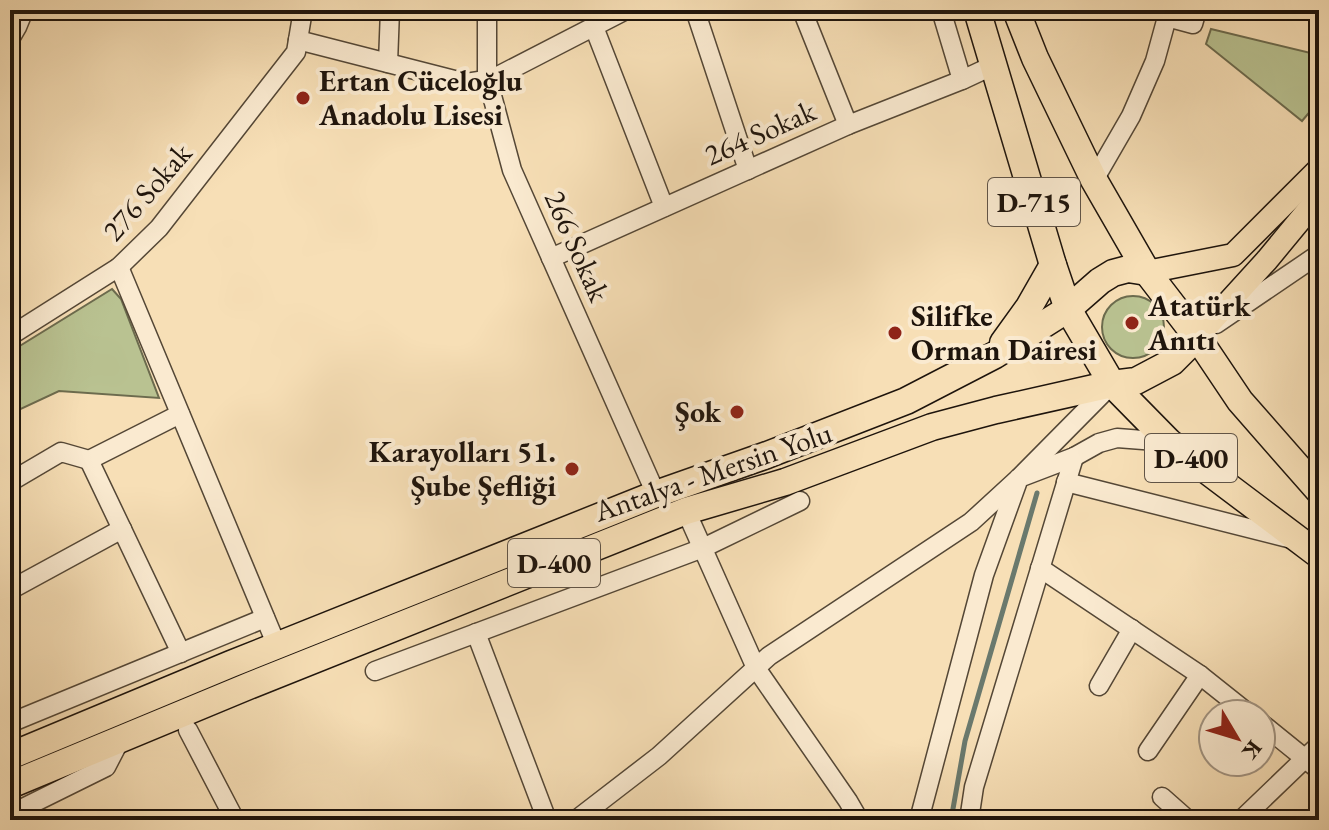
<svg xmlns="http://www.w3.org/2000/svg" width="1329" height="830" font-family="'EB Garamond',serif">
	<style>
		.green { fill: #b9c291; stroke: #6c6b4e; stroke-width: 2 }
		.lines { fill: none; stroke-linecap: round; stroke-linejoin: round }
		.stream { stroke: #6a796d; stroke-width: 5 }
		.minor-casing { stroke: #544736; stroke-width: 21 }
		.major-casing { stroke: #1e140c; stroke-width: 25 }
		.highway-casing { stroke: #1e140c; stroke-width: 29 }
		.minor { stroke: #faead0; stroke-width: 18 }
		.major { stroke: #f7dfb6; stroke-width: 22 }
		.highway { stroke: #f7dfb6; stroke-width: 26 }
		.poi-dot { fill: #8f2418; stroke: #faead0; stroke-width: 3 }
		.labels { text-anchor: middle; stroke-width: 8; stroke-linejoin: round; paint-order: stroke }
		.shield { fill: #faead0; stroke: #605447; stroke-width: 2 }
		.shield-label { font-size: 28px; font-weight: bold; fill: #1e140c }
		.poi-label { font-size: 30px; font-weight: bold; fill: #1e140c; stroke: #faead0; text-anchor: start }
		.street-label { font-size: 30px; fill: #1e140c; stroke: #faead0 }
	</style>
	<rect width="100%" height="100%" fill="#f7dfb6"/>
	<filter id="stains"><feTurbulence type="fractalNoise" baseFrequency=".0025" numOctaves="4"/><feColorMatrix values="0 0 0 0 .2 0 0 0 0 .09 0 0 0 0 .02 0 0 0 .5 -.17"/></filter>
	<radialGradient id="worn" r=".72"><stop offset=".6" stop-color="#630" stop-opacity="0"/><stop offset="1" stop-color="#630" stop-opacity=".3"/></radialGradient>
	<g class="green">
		<path d="M1211 29 1319 55V101L1302 121 1206 44Z"/>
		<path d="M112 289 121 299 159 398 59 391 10 414V352Z"/>
		<circle cx="1133" cy="327" r="31"/>
	</g>
	<g class="lines">
		<path class="stream" d="M951 820 965 741 1037 493"/>
		<g class="minor-casing">
			<g id="minor">
				<path d="M487 10V77L512 170 656 494"/>
				<path d="M695 10 748 170"/>
				<path d="M802 10 848 125"/>
				<path d="M941 10 962 80"/>
				<path d="M1167 17 1193 24 1197 10"/>
				<path d="M594 27 664 207"/>
				<path d="M10 39 17 27 24 10"/>
				<path d="M298 40 466 83 492 79 626 10"/>
				<path d="M388 63 390 10"/>
				<path d="M1094 180 1131 116 1155 61 1169 10"/>
				<path d="M551 258 848 125 962 80 994 65"/>
				<path d="M119 267 277 646"/>
				<path d="M1216 324 1319 254"/>
				<path d="M10 336 119 267 159 228 296 52 303 10"/>
				<path d="M89 460 181 653"/>
				<path d="M10 482 61 452 89 460 180 414"/>
				<path d="M1066 482 1292 539"/>
				<path d="M686 511 756 668 848 801 859 820"/>
				<path d="M1040 568 1200 675 1249 714"/>
				<path d="M10 590 122 529"/>
				<path d="M476 633 547 820"/>
				<path d="M375 671 703 548 800 501"/>
				<path d="M1099 686 1132 629"/>
				<path d="M10 723 265 618"/>
				<path d="M1261 723 1319 770"/>
				<path d="M188 730 235 820"/>
				<path d="M1148 751 1200 675"/>
				<path d="M1162 797 1188 820"/>
				<path d="M11 814 106 767 120 740"/>
				<path d="M576 820 659 756 769 656 971 522 1019 478 1112 384"/>
				<path d="M919 820 984 575 1019 478 1074 457 1099 443 1117 438 1169 442"/>
				<path d="M969 820 974 787 1074 457"/>
				<path d="M1241 820 1319 745"/>
			</g>
		</g>
		<g class="major-casing">
			<g id="major">
				<path d="M1147 272 1233 255 1319 169"/>
				<path d="M1197 337 1267 260 1319 197"/>
			</g>
		</g>
		<g class="highway-casing">
			<g id="highway">
				<path d="M977 10 1053 265 1068 309 1112 384 1169 442 1319 555"/>
				<path d="M1016 10 1035 58 1094 180 1147 272 1197 337 1240 401 1319 491"/>
				<path d="M1003 343 1029 307 1053 265"/>
				<path d="M10 756 231 664 656 494 767 455 906 401 995 355 1068 309 1100 281 1113 273 1128 269 1147 272"/>
				<path d="M10 785 251 685 686 511 785 482 932 427 996 410 1112 384 1136 381 1172 362 1197 337"/>
			</g>
		</g>
		<use href="#minor" class="minor"/>
		<use href="#major" class="major"/>
		<use href="#highway" class="highway"/>
	</g>
	<g class="poi-dot">
		<circle cx="303" cy="98" r="8"/>
		<circle cx="1132" cy="323" r="8"/>
		<circle cx="895" cy="333" r="8"/>
		<circle cx="737" cy="412" r="8"/>
		<circle cx="572" cy="469" r="8"/>
	</g>
	<g class="labels">
		<g class="shield">
			<rect x="988" y="178" width="92" height="48" rx="6"/>
			<rect x="1145" y="434" width="92" height="48" rx="6"/>
			<rect x="508" y="539" width="92" height="48" rx="6"/>
		</g>
		<g class="shield-label">
			<text x="1034" y="212">D-715</text>
			<text x="1191" y="468">D-400</text>
			<text x="554" y="573">D-400</text>
		</g>
		<g class="poi-label">
			<text x="319" y="91">Ertan Cüceloğlu<tspan x="319" dy="34">Anadolu Lisesi</tspan></text>
			<text x="1148" y="316">Atatürk<tspan x="1148" dy="34">Anıtı</tspan></text>
			<text x="911" y="326">Silifke<tspan x="911" dy="34">Orman Dairesi</tspan></text>
			<text x="721" y="422" text-anchor="end">Şok</text>
			<text x="556" y="462" text-anchor="end">Karayolları 51.<tspan x="556" dy="34">Şube Şefliği</tspan></text>
		</g>
		<g class="street-label">
			<text transform="translate(760 133) rotate(-24)" y="10">264 Sokak</text>
			<text transform="translate(147 192) rotate(-49)" y="10">276 Sokak</text>
			<text transform="translate(577 246) rotate(66)" y="10">266 Sokak</text>
			<text transform="translate(713 472) rotate(-19)" y="10">Antalya - Mersin Yolu</text>
		</g>
	</g>
	<rect width="1329" height="830" fill="none" stroke="#f7dfb6" stroke-width="40"/>
	<rect x="12" y="12" width="1305" height="806" fill="none" stroke="#1e140c" stroke-width="4"/>
	<rect x="20" y="20" width="1289" height="790" fill="none" stroke="#1e140c" stroke-width="2"/>
	<g transform="translate(1237 738) rotate(128)"><circle r="38" fill="#faead0" stroke="#a29482" stroke-width="2"/>
	<path d="M0-6L14 30L0 20L-14 30Z" fill="#8f2418"/>
	<text y="-12" font-size="22" font-weight="bold" text-anchor="middle" fill="#1e140c">K</text>
	</g>
	<rect width="100%" height="100%" filter="url(#stains)"/>
	<rect width="100%" height="100%" fill="url(#worn)"/>
</svg>
